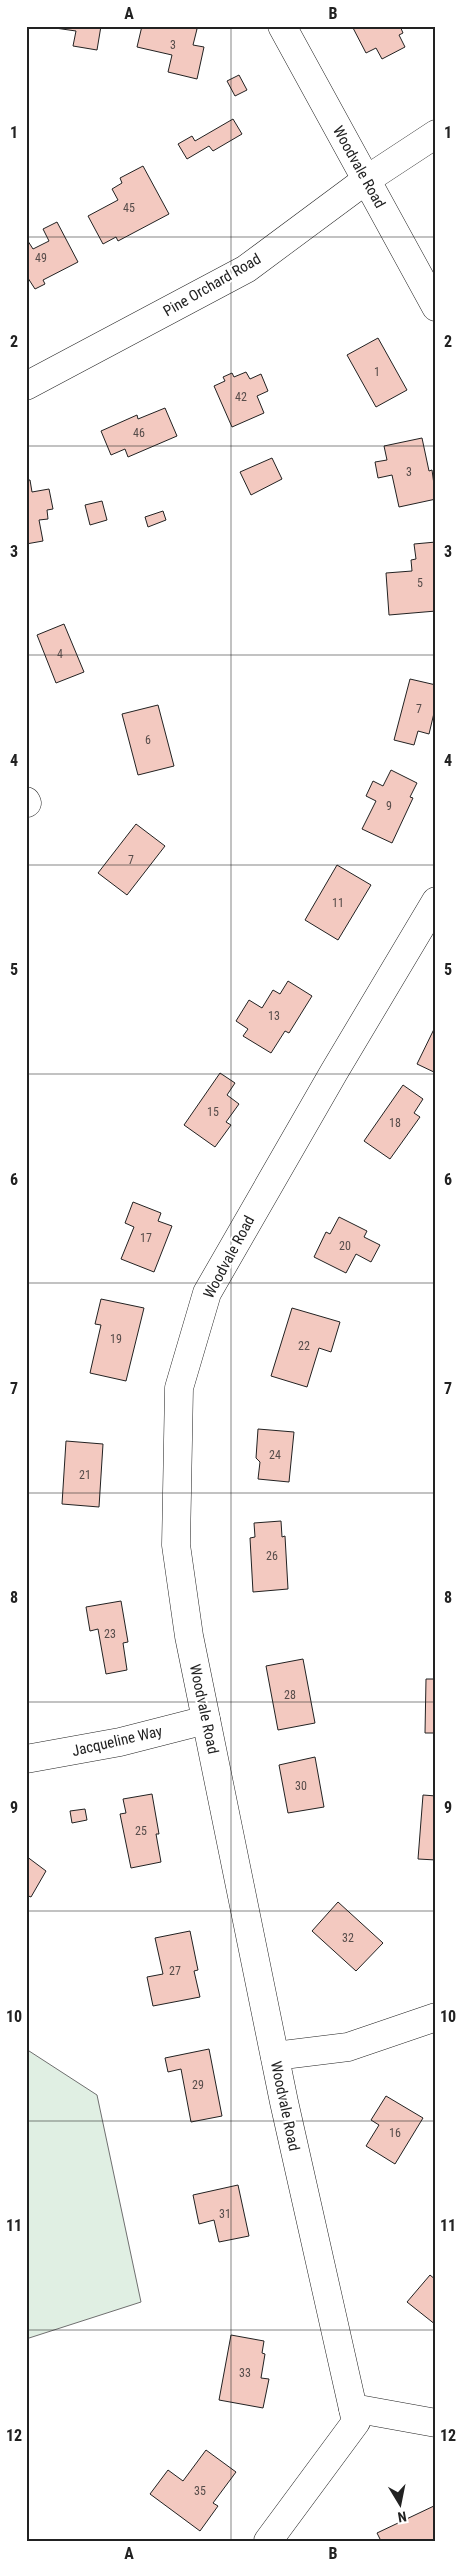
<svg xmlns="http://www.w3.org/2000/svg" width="462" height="2567" font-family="'Roboto Condensed',sans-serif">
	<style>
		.green { fill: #e0efe3; stroke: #6f6f6f }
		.building { fill: #f3c9c0; stroke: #222 }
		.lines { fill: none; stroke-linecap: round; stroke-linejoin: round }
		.minor-casing { stroke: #222; stroke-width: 29 }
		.minor { stroke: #fff; stroke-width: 28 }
		.grid { fill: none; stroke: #222; stroke-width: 1; stroke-opacity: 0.55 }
		.labels { text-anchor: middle; stroke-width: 4; stroke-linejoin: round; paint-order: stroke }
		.number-label { font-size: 12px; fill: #564c4a }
		.street-label { font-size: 15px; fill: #222; stroke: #fff }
		.neatline { fill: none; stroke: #222; stroke-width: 2 }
		.grid-label { font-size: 16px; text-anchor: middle; font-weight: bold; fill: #222 }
	</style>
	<rect width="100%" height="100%" fill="#fff"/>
	<path class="green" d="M26 2049 97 2095 141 2302 26 2339Z"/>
	<g class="building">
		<path d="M55 26H101L97 50 73 46 76 31 55 28Z"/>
		<path d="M142 26H188L197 29 193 45 204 47 197 79 168 72 172 55 137 47Z"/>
		<path d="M352 26H400L403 33 399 35 405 47 382 59 376 48 366 53Z"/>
		<path d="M239 75 247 90 235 96 227 81Z"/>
		<path d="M233 119 242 134 213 151 209 146 187 159 178 144 192 136 195 141Z"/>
		<path d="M143 166 169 214 118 241 116 237 103 244 88 216 118 200 112 189 122 183 120 178Z"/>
		<path d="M57 222 78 262 43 280 45 284 35 289 26 275V238L33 249 49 241 43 229Z"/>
		<path d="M378 338 407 390 376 407 347 355Z"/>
		<path d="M246 372 250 379 261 374 268 391 257 396 264 413 232 427 214 386 225 381 223 377 232 373 234 377Z"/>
		<path d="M165 408 177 436 128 457 125 449 111 455 101 431 137 415 138 419Z"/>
		<path d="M422 438 429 471 432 470 436 499 399 507 392 475 378 478 375 462 387 460 384 446Z"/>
		<path d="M272 458 282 479 251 495 240 472Z"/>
		<path d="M26 480H30L32 492 49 489 53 509 47 510 48 519 39 520 43 541 26 544Z"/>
		<path d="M102 501 107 520 90 525 85 505Z"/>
		<path d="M163 511 166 520 148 527 145 517Z"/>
		<path d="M436 542V611L389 615 386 573 412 571 411 560 416 559 414 544Z"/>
		<path d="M64 624 84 672 56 683 37 635Z"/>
		<path d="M410 679 436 685V714L434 713 429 734 418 731 414 745 394 740Z"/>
		<path d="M158 705 174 766 138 775 122 714Z"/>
		<path d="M391 770 417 783 410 797 413 798 392 843 362 829 376 801 366 796 373 781 383 786Z"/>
		<path d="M136 824 165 846 127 895 98 873Z"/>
		<path d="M337 865 371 885 338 940 305 920Z"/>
		<path d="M288 981 312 996 289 1033 285 1031 271 1053 243 1036 248 1029 236 1021 249 1000 262 1008 273 990 280 994Z"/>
		<path d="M436 1025V1073L417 1064Z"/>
		<path d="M220 1073 235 1083 227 1095 239 1104 226 1122 231 1125 215 1147 184 1125Z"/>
		<path d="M403 1085 423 1099 414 1113 420 1117 390 1159 364 1141Z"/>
		<path d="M133 1202 161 1213 158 1221 172 1226 154 1272 121 1259 134 1227 125 1223Z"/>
		<path d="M339 1217 367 1231 364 1237 380 1245 371 1262 356 1254 346 1273 314 1257 326 1232 330 1234Z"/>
		<path d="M101 1299 144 1308 126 1381 90 1373 101 1325 95 1324Z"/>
		<path d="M292 1308 340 1322 331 1352 319 1348 307 1387 271 1376Z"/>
		<path d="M258 1429 294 1432 289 1482 258 1479 260 1462 256 1458Z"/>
		<path d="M66 1441 103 1444 99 1507 62 1504Z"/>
		<path d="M281 1521 282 1537 285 1536 288 1589 253 1592 250 1538 255 1537 254 1523Z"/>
		<path d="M121 1601 128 1642 123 1643 127 1670 106 1674 98 1629 90 1631 86 1607Z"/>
		<path d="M303 1659 315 1723 278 1730 266 1666Z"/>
		<path d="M426 1679H436V1733H425Z"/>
		<path d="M315 1757 324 1807 288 1813 279 1765Z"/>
		<path d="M152 1794 159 1834H156L161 1862 131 1868 120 1814 126 1813 123 1799Z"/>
		<path d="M423 1795 436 1796V1860L418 1859Z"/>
		<path d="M85 1809 87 1820 72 1823 70 1811Z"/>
		<path d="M26 1856 46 1871 31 1897 26 1895Z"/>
		<path d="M338 1902 383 1943 356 1971 312 1931Z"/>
		<path d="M190 1931 198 1970 194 1971 200 1997 153 2006 147 1977 163 1974 155 1938Z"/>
		<path d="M209 2049 222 2116 191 2122 181 2069 168 2072 165 2058Z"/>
		<path d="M386 2096 423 2118 395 2164 366 2146 379 2125 371 2120Z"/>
		<path d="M238 2185 249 2236 219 2242 214 2220 199 2224 193 2195Z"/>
		<path d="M430 2275 436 2280V2325L407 2302Z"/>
		<path d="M231 2335 264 2341 262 2353 265 2354 261 2378 269 2379 263 2408 219 2400Z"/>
		<path d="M206 2450 236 2472 213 2503 218 2506 200 2531 150 2494 168 2470 183 2481Z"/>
		<path d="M436 2505V2541H381L377 2533Z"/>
	</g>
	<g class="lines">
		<g class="minor-casing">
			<g id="minor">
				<path d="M282 26 436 307"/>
				<path d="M26 386 246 269 366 180 436 134"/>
				<path d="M26 801 27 803"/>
				<path d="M26 1759 120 1742 206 1720"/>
				<path d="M275 2056 348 2047 436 2017"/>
				<path d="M353 2408 436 2423"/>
				<path d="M268 2541 356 2422 284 2102 189 1636 176 1545 179 1388 207 1293 334 1072 436 901"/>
			</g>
		</g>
		<use href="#minor" class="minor"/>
	</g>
	<path class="grid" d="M231 26V2541M26 237H436M26 446H436M26 655H436M26 865H436M26 1074H436M26 1283H436M26 1493H436M26 1702H436M26 1911H436M26 2121H436M26 2330H436"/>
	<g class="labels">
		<g class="number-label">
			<text x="173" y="49">3</text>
			<text x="129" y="212">45</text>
			<text x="41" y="262">49</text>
			<text x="377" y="376">1</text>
			<text x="241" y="401">42</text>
			<text x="139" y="437">46</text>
			<text x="409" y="476">3</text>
			<text x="420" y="587">5</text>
			<text x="60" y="658">4</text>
			<text x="419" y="713">7</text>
			<text x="148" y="744">6</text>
			<text x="389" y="810">9</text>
			<text x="131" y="864">7</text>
			<text x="338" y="907">11</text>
			<text x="274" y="1020">13</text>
			<text x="213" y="1116">15</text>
			<text x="395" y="1127">18</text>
			<text x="146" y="1242">17</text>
			<text x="345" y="1250">20</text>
			<text x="116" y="1343">19</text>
			<text x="304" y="1350">22</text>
			<text x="275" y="1459">24</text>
			<text x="85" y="1479">21</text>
			<text x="272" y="1560">26</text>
			<text x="110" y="1638">23</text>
			<text x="290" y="1699">28</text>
			<text x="301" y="1790">30</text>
			<text x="141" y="1835">25</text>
			<text x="348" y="1942">32</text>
			<text x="175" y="1975">27</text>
			<text x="198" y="2089">29</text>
			<text x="395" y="2137">16</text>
			<text x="225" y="2218">31</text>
			<text x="245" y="2377">33</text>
			<text x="200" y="2495">35</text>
		</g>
		<g class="street-label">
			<text transform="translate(359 167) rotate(61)" y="5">Woodvale Road</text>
			<text transform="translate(212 285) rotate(-30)" y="5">Pine Orchard Road</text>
			<text transform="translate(229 1257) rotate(-62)" y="5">Woodvale Road</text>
			<text transform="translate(204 1709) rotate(78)" y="5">Woodvale Road</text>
			<text transform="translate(117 1741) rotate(-13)" y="5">Jacqueline Way</text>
			<text transform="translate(285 2106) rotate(78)" y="5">Woodvale Road</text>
		</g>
	</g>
	<rect width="462" height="2567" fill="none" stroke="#ffffff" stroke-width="55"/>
	<g transform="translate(400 2504) rotate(170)" stroke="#ffffff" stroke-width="4" paint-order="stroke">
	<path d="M0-4L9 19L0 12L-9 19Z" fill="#222222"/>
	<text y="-8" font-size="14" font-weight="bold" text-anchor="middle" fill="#222222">N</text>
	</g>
	<rect x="28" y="28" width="406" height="2512" class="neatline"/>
	<g class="grid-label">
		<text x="129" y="19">A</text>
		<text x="333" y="19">B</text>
		<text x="14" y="138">1</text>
		<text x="448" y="138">1</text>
		<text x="14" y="347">2</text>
		<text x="448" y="347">2</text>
		<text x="14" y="557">3</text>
		<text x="448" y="557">3</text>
		<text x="14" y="766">4</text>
		<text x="448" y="766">4</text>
		<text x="14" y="975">5</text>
		<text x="448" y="975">5</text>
		<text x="14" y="1185">6</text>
		<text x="448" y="1185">6</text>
		<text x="14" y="1394">7</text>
		<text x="448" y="1394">7</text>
		<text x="14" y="1603">8</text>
		<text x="448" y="1603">8</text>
		<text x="14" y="1813">9</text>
		<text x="448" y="1813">9</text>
		<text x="14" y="2022">10</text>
		<text x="448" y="2022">10</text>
		<text x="14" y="2231">11</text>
		<text x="448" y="2231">11</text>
		<text x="14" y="2441">12</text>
		<text x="448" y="2441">12</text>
		<text x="129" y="2559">A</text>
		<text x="333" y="2559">B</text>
	</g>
</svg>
